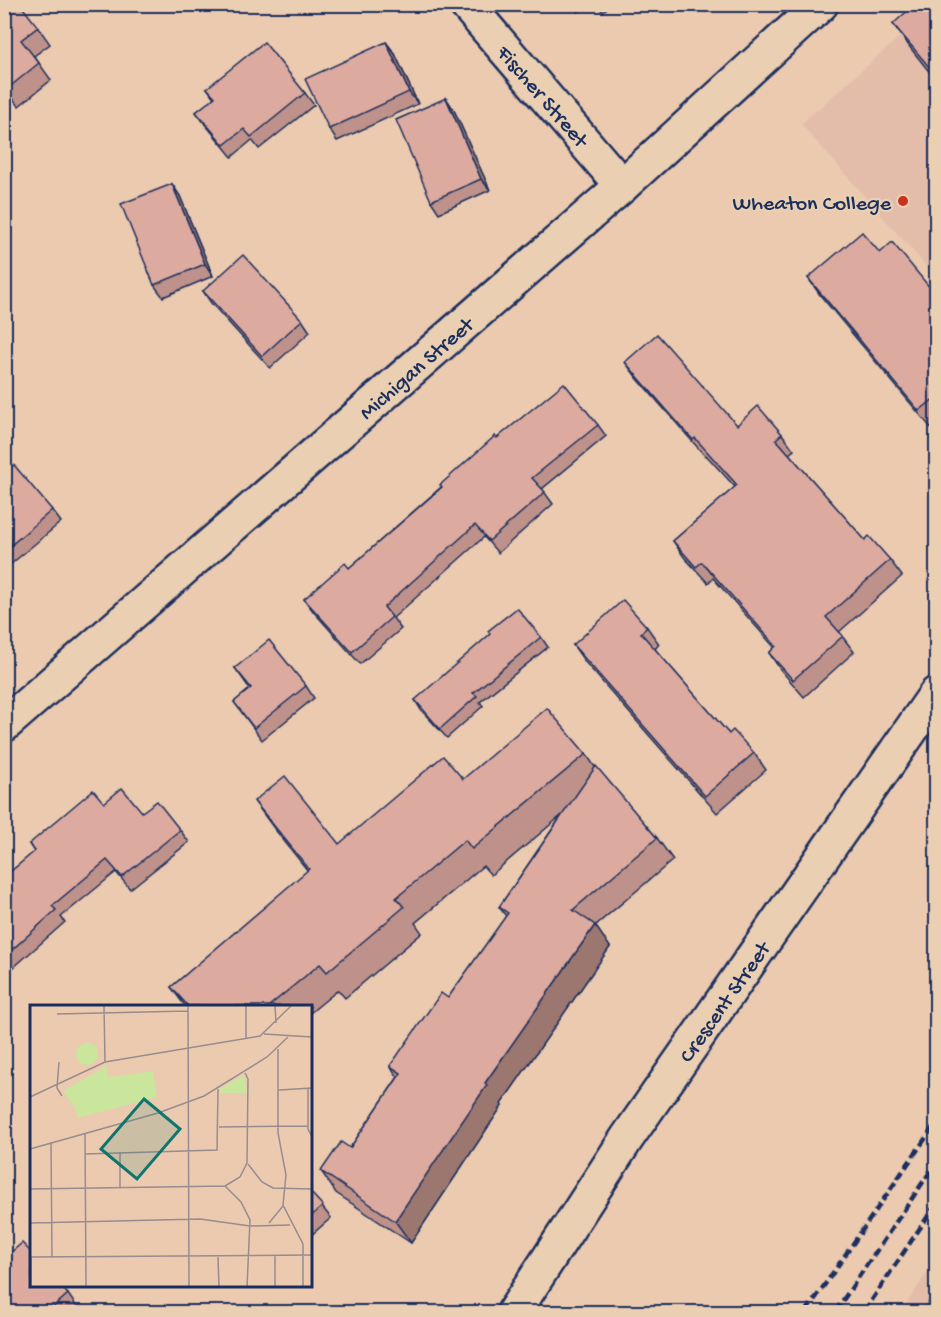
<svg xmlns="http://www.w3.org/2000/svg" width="941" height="1317" font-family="'Gochi Hand',sans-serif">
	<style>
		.built { fill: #e3bda9 }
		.pitch { fill: #cae69d; stroke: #728a7e; stroke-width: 1.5 }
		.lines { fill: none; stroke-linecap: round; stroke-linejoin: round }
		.street-casing { stroke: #1b2f5e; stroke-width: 38 }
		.street { stroke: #eacfb2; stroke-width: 33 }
		.rail { stroke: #1b2f5e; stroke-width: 4.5; stroke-dasharray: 9 4.5; stroke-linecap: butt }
		.wall { fill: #be928a; stroke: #1b2f5e; stroke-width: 1.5 }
		.shaded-wall { fill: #9b7770; stroke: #1b2f5e; stroke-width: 1.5 }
		.building { fill: #ddaaa0; stroke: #1b2f5e; stroke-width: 1.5 }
		.poi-dot { fill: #c8321e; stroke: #eacfb2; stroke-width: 2 }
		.labels { text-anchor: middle; stroke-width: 4.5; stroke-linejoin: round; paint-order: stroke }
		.street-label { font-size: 22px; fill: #1b2f5e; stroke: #eacfb2 }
		.poi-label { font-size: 22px; fill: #1b2f5e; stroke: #eacfb2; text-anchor: end }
		.inset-road { fill: none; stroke: #988c8f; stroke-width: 1.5 }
		.view { fill: #0f766e; fill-opacity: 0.15; stroke: #0f766e; stroke-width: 3 }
		.inset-edge { fill: none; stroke: #1b2f5e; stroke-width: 3 }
	</style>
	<rect width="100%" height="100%" fill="#ebcab0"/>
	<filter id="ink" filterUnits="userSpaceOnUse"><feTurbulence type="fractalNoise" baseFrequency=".0167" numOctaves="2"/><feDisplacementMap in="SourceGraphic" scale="12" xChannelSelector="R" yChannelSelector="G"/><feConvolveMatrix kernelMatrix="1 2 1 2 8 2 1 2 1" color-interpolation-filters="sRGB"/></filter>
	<g filter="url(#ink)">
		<g class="built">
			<path d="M936 5V277L801 124Z"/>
			<path d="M936 1259V1312H901Z"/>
		</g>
		<path class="pitch" d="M936 1292V1312H921Z"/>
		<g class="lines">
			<g class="street-casing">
				<g id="street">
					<path d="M466 4 622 186"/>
					<path d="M4 725 622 186 821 4"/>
					<path d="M514 1312 627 1138 936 694"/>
				</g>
			</g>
			<use href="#street" class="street"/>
			<g class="rail">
				<path d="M806 1312 936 1123"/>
				<path d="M835 1312 936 1163"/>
				<path d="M864 1312 936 1204"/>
			</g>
		</g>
		<g class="wall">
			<path d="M4 4 38 27 50 44 34 56 51 80 19 106 4 88Z"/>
			<path d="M571 4H587L578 12Z"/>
			<path d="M596 4H611L603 12Z"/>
			<path d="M936 4V80L912 50 893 24Z"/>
			<path d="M386 42 395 54 418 104 337 141 329 129Z"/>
			<path d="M207 88 305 93 314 105 259 149 252 140 232 157 205 124 196 112 214 98Z"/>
			<path d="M446 98 454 110 490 190 439 213 431 201Z"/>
			<path d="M172 184 180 196 213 276 163 297 154 285Z"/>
			<path d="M880 253 936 295V423L931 428 820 295 808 278Z"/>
			<path d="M203 291 302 320 310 332 270 368 211 303Z"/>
			<path d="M625 362 737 425 782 434 794 450 789 454 865 540 890 560 902 576 839 632 854 652 804 697 780 669 769 653 775 648 713 578 708 583 684 557 673 541 735 487 706 455 705 456 637 378Z"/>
			<path d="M598 425 606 436 542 489 553 504 498 553 484 537 393 618 401 629 360 664 313 611 304 599 349 568 497 438Z"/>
			<path d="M4 473 52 510 61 522 4 570Z"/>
			<path d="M647 627 659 644 655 649 729 734 754 753 766 770 717 813 585 662 573 645Z"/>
			<path d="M541 637 548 647 480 702 483 706 447 738 421 710 415 700Z"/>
			<path d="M235 668 306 686 314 698 262 740 234 702 250 689Z"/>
			<path d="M586 754 595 767 657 838 673 860 595 926 610 947 501 1104 502 1106 411 1243 336 1193 321 1171 350 1148 398 1077 390 1066 448 998 506 916 499 907 562 815 491 875 483 866 415 923 422 933 345 998 338 990 310 1013V1006H185L171 987 308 871 273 827 254 801 339 844 463 779Z"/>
			<path d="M104 803 180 830 189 842 130 889 116 872 61 917 65 922 13 968 4 958V877L34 852 29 844Z"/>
			<path d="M310 1192 331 1218 310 1236Z"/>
			<path d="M9 1254 68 1294 77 1307 70 1312H4Z"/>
		</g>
		<g class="shaded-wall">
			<path d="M386 42 395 54 418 104 409 92Z"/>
			<path d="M446 98 454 110 490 190 481 179Z"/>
			<path d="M172 184 180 196 213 276 205 264Z"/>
			<path d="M595 925 610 947 501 1104 502 1106 411 1243 395 1221 485 1083Z"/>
		</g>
		<g class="building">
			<path d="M4 4H20L38 27 21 40 39 63 7 89 4 86Z"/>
			<path d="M915 4H936V75L893 24Z"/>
			<path d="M264 42 305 93 251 137 244 129 224 145 196 112 215 97 207 88Z"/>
			<path d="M386 42 409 92 329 129 305 79Z"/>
			<path d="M446 98 481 179 431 201 396 120Z"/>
			<path d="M172 184 205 264 154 285 121 204Z"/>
			<path d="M862 232 880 253 892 242 936 295V397L919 411 808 278Z"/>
			<path d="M243 255 302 320 262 356 203 291Z"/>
			<path d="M657 334 737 425 758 406 782 434 776 439 865 540 869 536 890 560 826 617 843 636 793 680 769 653 776 646 702 562 696 567 673 541 737 485 695 438 693 440 625 362Z"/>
			<path d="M564 383 598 425 532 478 545 492 489 541 475 525 384 607 392 617 352 652 304 599 345 563 349 568 442 487 440 485 495 436 497 438Z"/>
			<path d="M14 465 52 510 4 551V473Z"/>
			<path d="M623 600 647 627 641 633 729 734 733 730 754 753 705 796 573 645Z"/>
			<path d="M517 608 541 637 473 693 477 696 440 729 415 700 490 634 488 631Z"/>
			<path d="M269 640 306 686 254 728 234 702 251 688 235 668Z"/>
			<path d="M547 708 586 754 472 849 465 840 396 898 404 907 327 972 320 964 269 1006H188L171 987 309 869 254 801 285 776 339 844 443 756 463 779Z"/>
			<path d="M596 766 657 838 573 910 595 925 485 1083 487 1085 395 1221 321 1171 341 1142 350 1148 401 1073 390 1066 441 993 448 998 508 913 499 907Z"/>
			<path d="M122 788 142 812 157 801 180 830 122 877 107 860 52 906 56 910 5 956 4 877 35 851 29 844 93 790 104 803Z"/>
			<path d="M310 1192 323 1206 310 1217Z"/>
			<path d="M22 1243 32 1253V1286H60L68 1294 50 1310 53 1312H4V1248L9 1254Z"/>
		</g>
	</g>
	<circle class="poi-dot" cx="903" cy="201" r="6"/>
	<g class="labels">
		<g class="street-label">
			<text transform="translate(544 95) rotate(49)" y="8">Fischer Street</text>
			<text transform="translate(415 367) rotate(-41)" y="8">Michigan Street</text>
			<text transform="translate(723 1001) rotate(-55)" y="8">Crescent Street</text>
		</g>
		<g class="poi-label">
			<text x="891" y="209">Wheaton College</text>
		</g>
	</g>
	<g transform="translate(30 1005)">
		<rect width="282" height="282" fill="#ebcab0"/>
		<path d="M214 70 217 88H190V84Z" fill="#cae69d"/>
		<path d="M46 49a11 11 0 1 1 22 0a11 11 0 1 1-22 0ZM77 61V71L81 72 123 66 127 92 47 113 46 104 34 88 36 84Z" fill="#cae69d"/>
		<path class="inset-road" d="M74 0 75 57M158 0 159 282M245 0 246 18M27 9 158 6M234 29 282 32M216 34V0M248 44V128L256 170 253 200 273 239V282M29 57 27 83 32 91M278 84V124L282 132M249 85 282 83M0 92 75 57 230 31 262 0M189 122 278 121M55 128 56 282M21 138 22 252M0 144 128 108 174 91 237 52 258 32M90 147V182M55 149 187 145 188 84M218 159 232 177 243 183 282 184M195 181 210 172 217 158 218 74 215 68M0 184 195 181 211 197 220 215 217 282M0 218 170 214 220 221 260 220M239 218 253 201M245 251V282M0 252 282 250M1 252V282M188 252 189 282"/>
		<path class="view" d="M114 94 150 124 107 174 71 144Z"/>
		<rect width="282" height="282" class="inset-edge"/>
	</g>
	<rect width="941" height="1317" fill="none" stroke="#eacfb2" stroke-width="24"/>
	<rect x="12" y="12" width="917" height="1293" fill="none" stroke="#1b2f5e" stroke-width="2" filter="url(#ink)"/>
</svg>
